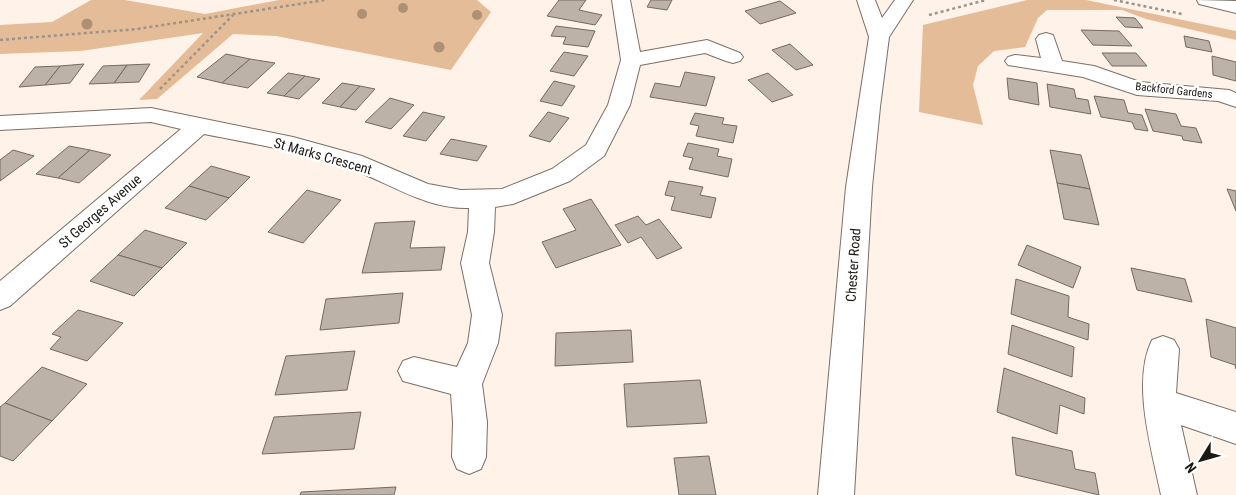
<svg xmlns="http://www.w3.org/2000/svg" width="1236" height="495" font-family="'Roboto Condensed',sans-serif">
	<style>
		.green { fill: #e4bc98 }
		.building { fill: #bdb2a7; stroke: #746a60 }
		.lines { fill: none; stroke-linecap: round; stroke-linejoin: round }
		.minor-casing { stroke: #7a7066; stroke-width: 2 }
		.primary-casing { stroke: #7a7066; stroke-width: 2 }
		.trunk-casing { stroke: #7a7066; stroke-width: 2 }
		.path { stroke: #9c938b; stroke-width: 2.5; stroke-dasharray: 3 3; stroke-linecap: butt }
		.minor { fill: #fff; fill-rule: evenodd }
		.primary { fill: #fff; fill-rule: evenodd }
		.trunk { fill: #fff; fill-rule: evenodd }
		.tree { fill: #ae9173 }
		.labels { text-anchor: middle; stroke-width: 5; stroke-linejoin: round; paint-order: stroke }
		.far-street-label { font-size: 11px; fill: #1c1814; stroke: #fff }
		.street-label { font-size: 14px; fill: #1c1814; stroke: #fff }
	</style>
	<rect width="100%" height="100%" fill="#fff2e8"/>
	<g class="green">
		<path d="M91 0H125L205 14 279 0H477L491 12 451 70 276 36 233 34 157 99 139 100 203 33 81 51 0 54V25L52 22Z"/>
		<path d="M1027 0H1086L1236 31V40L1146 19 1122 10H1047L1038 18 1025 47 994 51 978 66 973 85 983 125 919 112 923 25Z"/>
	</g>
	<g class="building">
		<path d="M559 0H586L579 10 602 15 595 25 547 16Z"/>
		<path d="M651 0H672L667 10 647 7Z"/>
		<path d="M780 1 796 13 760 24 745 11Z"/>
		<path d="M1116 17 1135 18 1143 28 1125 27Z"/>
		<path d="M556 26 595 31 588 47 563 44 566 37 551 36Z"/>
		<path d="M1081 30 1119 31 1132 46 1093 45Z"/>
		<path d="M1184 36 1209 41 1212 52 1186 47Z"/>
		<path d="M790 44 813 65 796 70 772 50Z"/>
		<path d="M564 52 588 56 574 76 550 71Z"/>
		<path d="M1102 53H1136L1147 66H1112Z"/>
		<path d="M226 54 250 59 222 83 197 77Z"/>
		<path d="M1212 56 1236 62V81L1213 75Z"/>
		<path d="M250 59 275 63 248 88 222 83Z"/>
		<path d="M84 64 70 83 45 85 60 66Z"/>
		<path d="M150 64 139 82 114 83 127 65Z"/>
		<path d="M127 65 114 83 89 84 103 66Z"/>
		<path d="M60 66 45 85 19 87 35 67Z"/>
		<path d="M685 72 715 77 706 106 650 97 655 83 680 87Z"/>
		<path d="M288 73 305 76 284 96 267 93Z"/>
		<path d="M768 73 793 95 772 102 748 80Z"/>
		<path d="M305 76 320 79 299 99 284 96Z"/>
		<path d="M1007 78 1037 83 1039 105 1009 99Z"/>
		<path d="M554 81 575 86 562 106 540 101Z"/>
		<path d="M342 83 360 86 340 107 322 103Z"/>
		<path d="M1047 84 1074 89 1076 98 1088 100 1091 114 1050 107Z"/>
		<path d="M360 86 375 89 356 110 340 107Z"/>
		<path d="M1094 96 1124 100 1128 113 1142 115 1148 131 1135 129 1132 122 1101 117Z"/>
		<path d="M390 98 414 105 391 129 365 122Z"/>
		<path d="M1145 109 1176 114 1181 126 1196 128 1202 143 1183 140 1182 136 1153 131Z"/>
		<path d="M423 112 445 117 426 141 403 136Z"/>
		<path d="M548 112 569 118 550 142 529 136Z"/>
		<path d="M695 113 724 118 722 124 737 126 733 143 696 136 699 126 690 124Z"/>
		<path d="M451 139 487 146 477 161 440 154Z"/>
		<path d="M688 143 719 149 717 156 732 159 728 177 689 169 693 158 683 156Z"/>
		<path d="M69 146 90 150 58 178 36 174Z"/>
		<path d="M13 150 34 156 0 181V160Z"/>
		<path d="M90 150 111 155 79 183 58 178Z"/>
		<path d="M1050 150 1081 155 1090 189 1057 183Z"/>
		<path d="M211 166 250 177 229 198 189 186Z"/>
		<path d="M669 181 703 187 700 195 716 198 711 218 671 210 675 197 665 195Z"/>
		<path d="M1057 183 1090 189 1099 225 1064 219Z"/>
		<path d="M189 186 229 198 206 220 165 208Z"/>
		<path d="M1227 189 1236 191V211Z"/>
		<path d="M307 190 341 200 303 243 268 232Z"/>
		<path d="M591 199 621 245 556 268 542 242 576 230 563 209Z"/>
		<path d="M638 216 646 225 659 219 682 248 657 259 641 237 628 243 615 225Z"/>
		<path d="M415 221 410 248 445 247 441 270 362 273 375 223Z"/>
		<path d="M145 230 187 243 162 268 118 255Z"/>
		<path d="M1027 245 1081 267 1073 288 1018 265Z"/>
		<path d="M118 255 162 268 134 296 90 281Z"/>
		<path d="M1131 268 1185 279 1192 302 1137 290Z"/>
		<path d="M1016 279 1069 296 1068 317 1089 324 1088 340 1011 314Z"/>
		<path d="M403 293 399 323 320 330 326 299Z"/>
		<path d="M78 310 123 323 87 361 50 349 61 337 52 334Z"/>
		<path d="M1206 319 1236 328V369L1235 365 1211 357Z"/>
		<path d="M1012 325 1074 347 1072 377 1008 354Z"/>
		<path d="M631 330 633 362 555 366 556 333Z"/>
		<path d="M355 351 347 390 275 395 286 356Z"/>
		<path d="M42 367 87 384 52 421 5 403Z"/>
		<path d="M1004 368 1085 398 1084 414 1060 405 1057 434 997 412Z"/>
		<path d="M700 380 707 423 627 427 624 384Z"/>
		<path d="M5 403 52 421 13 461 0 456V407Z"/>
		<path d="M361 412 354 449 262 454 274 417Z"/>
		<path d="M1012 437 1072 451 1075 469 1095 473 1099 495 1016 475Z"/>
		<path d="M709 456 716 495H679L674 458Z"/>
		<path d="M396 487 394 495H300L301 492Z"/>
	</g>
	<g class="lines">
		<g class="minor-casing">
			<g id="minor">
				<path d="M612 0H630L640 52 707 40 740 53 743 57 740 61 733 63 726 61 705 53 640 65 630 105 604 156 570 181 513 204 495 207 494 232 489 263 502 315 498 343 482 384 487 422 486 457 481 469 469 474 457 469 452 457 453 422 451 394 403 381 398 371 403 361 414 357 457 367 468 343 472 315 461 263 468 232 469 208C425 209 392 184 353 170 306 152 254 144 204 134L10 306 0 310V281L181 129 151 122 0 130V116L151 108 293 137 362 156 428 184 461 190 502 189 552 169 586 145 608 105 621 60Z"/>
				<path d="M1046 33 1053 35 1062 61 1094 66 1140 82 1229 90 1236 93V107L1218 101 1137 95 1083 77 1008 65 1005 61 1008 57 1015 55 1041 58 1036 39 1039 35Z"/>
				<path d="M1163 336 1174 340 1179 349 1176 393 1236 412V444L1181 425 1197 495H1161C1152 450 1131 382 1152 340Z"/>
			</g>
		</g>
		<g class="primary-casing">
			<path id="primary" d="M857 0H875L882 18 895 0H913L889 37 880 107 872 187 854 495H818L846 187 869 37Z"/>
		</g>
		<g class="trunk-casing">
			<path id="trunk" d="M1197 0 1236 1V13L1199 4Z"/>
		</g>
		<g class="path">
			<path d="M1114 0 1182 14"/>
			<path d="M929 15 986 0"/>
			<path d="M0 40 137 29 325 0"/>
			<path d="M160 89 233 15"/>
		</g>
		<use href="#minor" class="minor"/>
		<use href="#primary" class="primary"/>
		<use href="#trunk" class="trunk"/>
	</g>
	<g class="tree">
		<circle cx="403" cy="8" r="5"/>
		<circle cx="362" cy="14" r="5"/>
		<circle cx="477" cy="15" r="5"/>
		<circle cx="87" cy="24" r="5.5"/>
		<circle cx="439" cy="47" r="5.5"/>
	</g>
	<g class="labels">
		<g class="far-street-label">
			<text transform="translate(1174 90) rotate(6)" y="4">Backford Gardens</text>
		</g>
		<g class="street-label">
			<text transform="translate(323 156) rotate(16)" y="5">St Marks Crescent</text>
			<text transform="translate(100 211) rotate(-41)" y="5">St Georges Avenue</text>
			<text transform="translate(853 265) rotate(-86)" y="5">Chester Road</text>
		</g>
	</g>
	<g transform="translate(1201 460) rotate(233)" stroke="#ffffff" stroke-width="4" paint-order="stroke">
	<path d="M0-4L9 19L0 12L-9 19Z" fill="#1c1814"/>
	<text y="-8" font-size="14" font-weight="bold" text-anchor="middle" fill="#1c1814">N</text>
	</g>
</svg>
